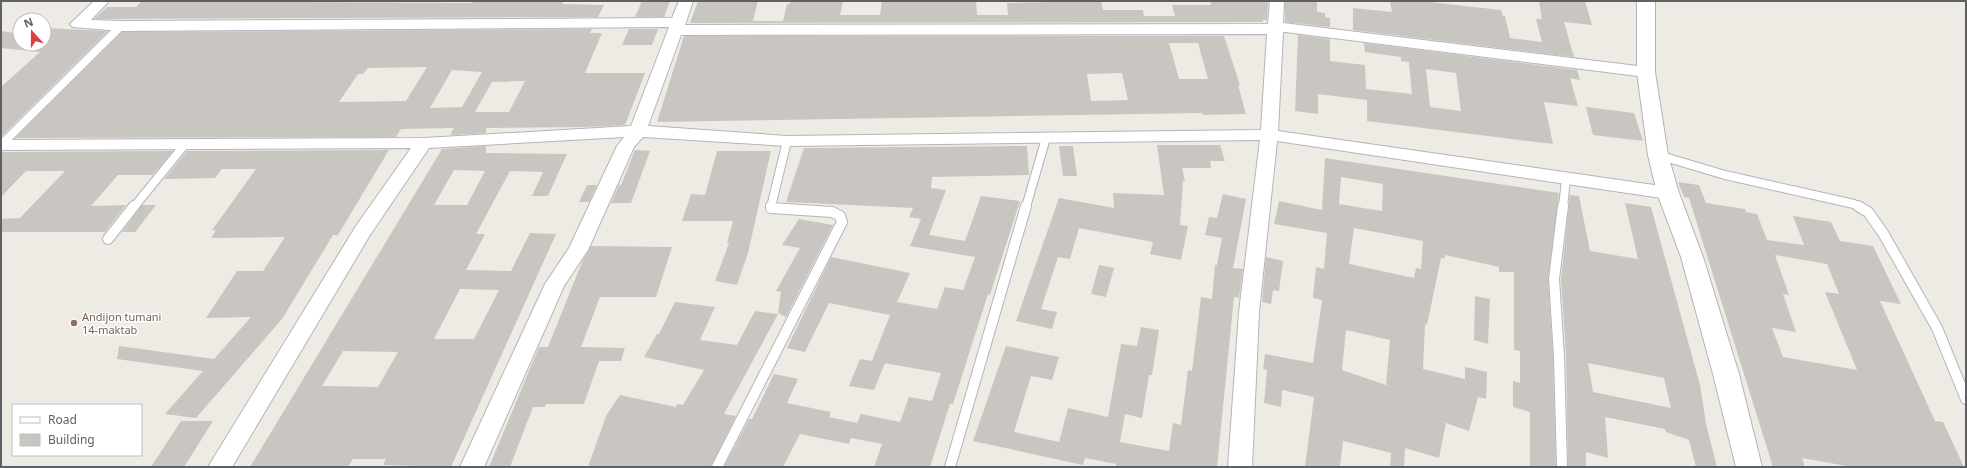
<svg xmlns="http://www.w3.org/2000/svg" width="1967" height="468" font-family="'Noto Sans',sans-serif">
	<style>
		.building { fill: #c9c6c1; fill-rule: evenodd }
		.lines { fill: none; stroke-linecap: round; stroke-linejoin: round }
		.lane-far1-casing { stroke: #b2b5b9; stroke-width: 10 }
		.lane-casing { stroke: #b2b5b9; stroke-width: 12 }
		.street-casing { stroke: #b2b5b9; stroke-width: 2 }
		.secondary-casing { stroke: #b1b5b8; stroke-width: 2 }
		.lane-far1 { stroke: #fff; stroke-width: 8 }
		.lane { stroke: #fff; stroke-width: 10 }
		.street { fill: #fff; fill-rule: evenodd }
		.secondary { fill: #fff; fill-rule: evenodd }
		.education-dot { fill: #8d6e63; stroke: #fff; stroke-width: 1.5 }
		.labels { text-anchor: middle; stroke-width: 3; stroke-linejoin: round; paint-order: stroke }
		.education-label { font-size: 11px; fill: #785e54; stroke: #fff; text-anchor: start }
	</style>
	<rect width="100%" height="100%" fill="#eeebe5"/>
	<g class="building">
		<path d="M142 1 471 3 472 1H564L562 4 604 5 598 17 94 19 107 7H136Z"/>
		<path d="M642 1H670L664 17H635Z"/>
		<path d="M698 1H758L753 21H783L787 4H790V1H843L840 15H880L882 1H976L977 15H1008L1007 3 1101 1 1103 10H1143L1144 16H1175L1172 5H1211L1210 1H1268L1267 20H1263V22L690 23Z"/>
		<path d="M1285 1H1317V12L1325 13V17L1330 18V27L1285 22Z"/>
		<path d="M1390 1H1421L1501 10 1503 16H1505L1510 38 1542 42 1536 19H1542L1539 1H1585L1592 25 1564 22 1574 57 1353 30V8L1392 12Z"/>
		<path d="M44 28 108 31 1 137V87L40 52 1 48V31L20 34V44H44Z"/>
		<path d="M592 29 590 33H602L585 73H645L625 125 586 127 486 128V133L450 135 454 128 401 129 396 137 15 138 122 32ZM427 67 406 101 339 102 358 74H363L368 68ZM452 70 482 72 462 107 430 108ZM525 81 509 112H475L492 82Z"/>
		<path d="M629 29H658L652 45H622Z"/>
		<path d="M1298 35 1330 39V61L1365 65 1366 89 1412 94 1409 62 1401 61V57L1365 52 1364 43 1577 70 1580 80 1570 78 1578 106 1544 102 1553 144 1367 121V100L1318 94V114L1295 111ZM1426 69 1456 73 1461 111 1430 107Z"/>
		<path d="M684 36H1224L1240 85H1238L1246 114 1203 115 1202 113 657 122ZM1169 43H1198L1208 79H1179ZM1122 73 1128 100 1091 101 1087 74Z"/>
		<path d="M1586 107 1634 113 1643 141 1593 135Z"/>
		<path d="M1157 145H1220L1225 161H1210L1211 168H1182L1185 181H1183L1180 225 1188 226 1181 260 1150 254 1153 242 1079 228 1070 259 1058 257 1041 309 1057 312 1052 329 1016 321 1059 198 1114 208 1113 193 1164 195Z"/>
		<path d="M486 146V153L567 154 548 196H532L543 172 510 171 476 234H485L466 270 511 271 530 233 556 234 451 467 383 465 386 459H353L348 467H250L442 149ZM454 170 485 171 467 205H434ZM460 289 499 290 474 339H434ZM343 351 398 352 378 387 322 386Z"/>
		<path d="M1027 146 1029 175 932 177 931 188 946 190 929 235 965 241 981 196 1020 201 990 295 988 294 953 404H950L930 467H874L882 444 851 438 849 444 800 434 783 467H724L749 419H752L774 374 798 379 787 403 831 412 829 417 857 423 861 414 900 422 909 397 932 401 941 373 872 361 890 315 829 303 805 352 787 348 831 257 910 273 897 302 937 309 945 287 963 290 975 257 910 246 921 219 909 217 913 208 786 202 804 148Z"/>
		<path d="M1059 146H1073L1077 176H1063Z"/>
		<path d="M389 150 338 235H333L282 319 196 418 165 414 203 371 117 359 119 346 214 359 251 317 206 318 237 271H263L285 237 211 238 216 230H212L256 169H222L215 178 164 179 187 151Z"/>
		<path d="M635 150 650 151 631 203H611L619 185H621Z"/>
		<path d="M173 151 153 175H118L91 206 126 205 105 232H1V219L20 218 65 171H26L1 197V152Z"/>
		<path d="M717 151H771L748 253 737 285 715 281 729 243H727L733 221H682L691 194 705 195Z"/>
		<path d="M1325 158 1559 193 1548 279 1553 356 1556 467H1530V412L1513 407V381L1520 383V351L1514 350V272H1499V267L1445 255V258H1441L1427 325 1425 324 1423 369 1465 379V367L1487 372 1486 399 1478 397 1469 431 1446 423 1439 458 1405 448 1404 467H1390L1391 453 1343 441 1340 467H1305L1314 397 1282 390 1281 407 1264 403 1267 370 1263 369 1265 354 1313 363 1322 300 1313 298 1316 267 1324 269 1327 233 1274 224 1279 201 1322 210ZM1341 177 1383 184 1382 211 1339 204ZM1354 228 1423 241 1421 269 1416 268 1414 278 1349 264ZM1346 330 1390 340 1386 385 1342 370Z"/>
		<path d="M1678 182 1699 185 1706 203 1745 209 1746 212 1757 214 1767 240 1804 245 1793 216 1831 222 1840 241 1873 246 1901 304 1880 301 1935 421 1943 422 1964 467H1852L1802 458 1805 467H1773L1689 198 1684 197ZM1775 255 1827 264 1839 294 1825 292 1857 370 1783 357 1772 328 1796 332 1783 294 1789 295Z"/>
		<path d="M587 185H597L589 202H579Z"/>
		<path d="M1223 194 1246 199 1233 268 1243 269 1239 298 1234 297 1217 467H1115L1116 464 1085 458 1083 465 973 441 1006 346 1059 357 1052 380 1031 376 1014 432 1059 442 1068 408 1108 417 1121 344 1137 346 1141 327 1159 330 1152 375H1149L1142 418 1125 414 1120 442 1169 451 1173 423 1181 425 1188 370 1192 371 1201 297 1212 299 1215 265H1217L1222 238 1205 235 1209 217 1217 218Z"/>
		<path d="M1570 195 1579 196 1590 251 1638 259 1625 203 1651 207 1700 385 1706 424 1717 467H1696L1689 440 1666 432 1665 429 1605 417 1608 458 1586 452V467H1568L1566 356 1561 279ZM1588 363 1664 378 1671 408 1593 392Z"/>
		<path d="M142 205H156L135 232H122Z"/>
		<path d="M799 219 833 225 786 317 778 313 781 292 776 291 800 248 782 245Z"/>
		<path d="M591 246 672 247 656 297H600L581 347 625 348 621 361H599L584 404H546L545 407H533L510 467H489L539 347H548L582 262Z"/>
		<path d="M1266 257 1283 261 1279 291 1273 290 1271 304 1262 302Z"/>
		<path d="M1099 265 1114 268 1106 297 1091 294Z"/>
		<path d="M1475 296 1490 299 1488 344 1474 340Z"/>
		<path d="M675 302 715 307 700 340 737 345 755 311 778 314 724 414 736 416 711 467H588L606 416 620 395 676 407 677 404 683 405 704 370 644 357 657 334H659Z"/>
		<path d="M860 359 885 363 874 390 849 386Z"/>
		<path d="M181 421H213L184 467H151Z"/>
	</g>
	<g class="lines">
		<g class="lane-far1-casing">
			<g id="lane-far1">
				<path d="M1 145 121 26"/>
				<path d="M1658 155 1725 175 1854 204 1860 207"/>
				<path d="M134 207 186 143"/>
				<path d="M771 207 787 141"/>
				<path d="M1026 207 1046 138"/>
				<path d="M1563 207 1566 180"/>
			</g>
		</g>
		<g class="lane-casing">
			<g id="lane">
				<path d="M1858 206 1868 212 1883 233 1937 328 1966 399"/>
				<path d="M108 239 134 206"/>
				<path d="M717 467 842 222 840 216 832 212 771 208V206"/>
				<path d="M950 467 1026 206"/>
				<path d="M1562 467 1559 356 1554 279 1563 206"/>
			</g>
		</g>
		<g class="street-casing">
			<path id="street" d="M94 1H109L91 20 121 21 672 18 679 1H693L685 25 1268 24 1270 1H1284L1283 23 1646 67 1652 69 1654 72 1652 75 1646 77 1285 32H1283L1278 131 1668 187 1674 189 1677 193 1674 197 1668 199 1277 141 1259 312 1252 467H1228L1239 312 1260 140 787 146 643 137 634 147 588 250 564 286 484 467H460L545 284 569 248 617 146 624 137 429 148 370 235 232 467H208L356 226 411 148 1 150V140L424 138 631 126 669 27 121 31 73 27 70 24 73 21ZM1267 34 1261 130 787 136 648 126 681 35Z"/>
		</g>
		<g class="secondary-casing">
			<path id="secondary" d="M1637 1H1655V72L1668 155 1679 193 1703 257 1739 374 1762 467H1736L1713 374 1681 257 1657 193 1648 155 1637 72Z"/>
		</g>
		<use href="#lane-far1" class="lane-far1"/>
		<use href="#lane" class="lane"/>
		<use href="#street" class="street"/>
		<use href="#secondary" class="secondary"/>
	</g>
	<circle class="education-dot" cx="74" cy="323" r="4"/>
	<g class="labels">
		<g class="education-label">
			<text x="82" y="321">Andijon tumani<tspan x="82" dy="13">14-maktab</tspan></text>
		</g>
	</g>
	<rect width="1967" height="468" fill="none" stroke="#5d6164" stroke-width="4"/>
	<rect x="12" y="404" width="130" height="52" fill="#ffffff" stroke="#bec0c1"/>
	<rect x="20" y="417" width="20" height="6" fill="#ffffff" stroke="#bec0c1"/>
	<text x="48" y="424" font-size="12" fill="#5d6164">Road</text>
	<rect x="20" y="434" width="20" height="12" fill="#c9c6c1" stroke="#bec0c1"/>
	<text x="48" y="444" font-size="12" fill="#5d6164">Building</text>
	<g transform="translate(32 32) rotate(339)"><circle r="19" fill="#ffffff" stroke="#bec0c1"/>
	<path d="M0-3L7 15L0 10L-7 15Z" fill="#da3f3f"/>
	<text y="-6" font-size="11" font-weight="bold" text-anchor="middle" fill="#5d6164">N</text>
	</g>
</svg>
